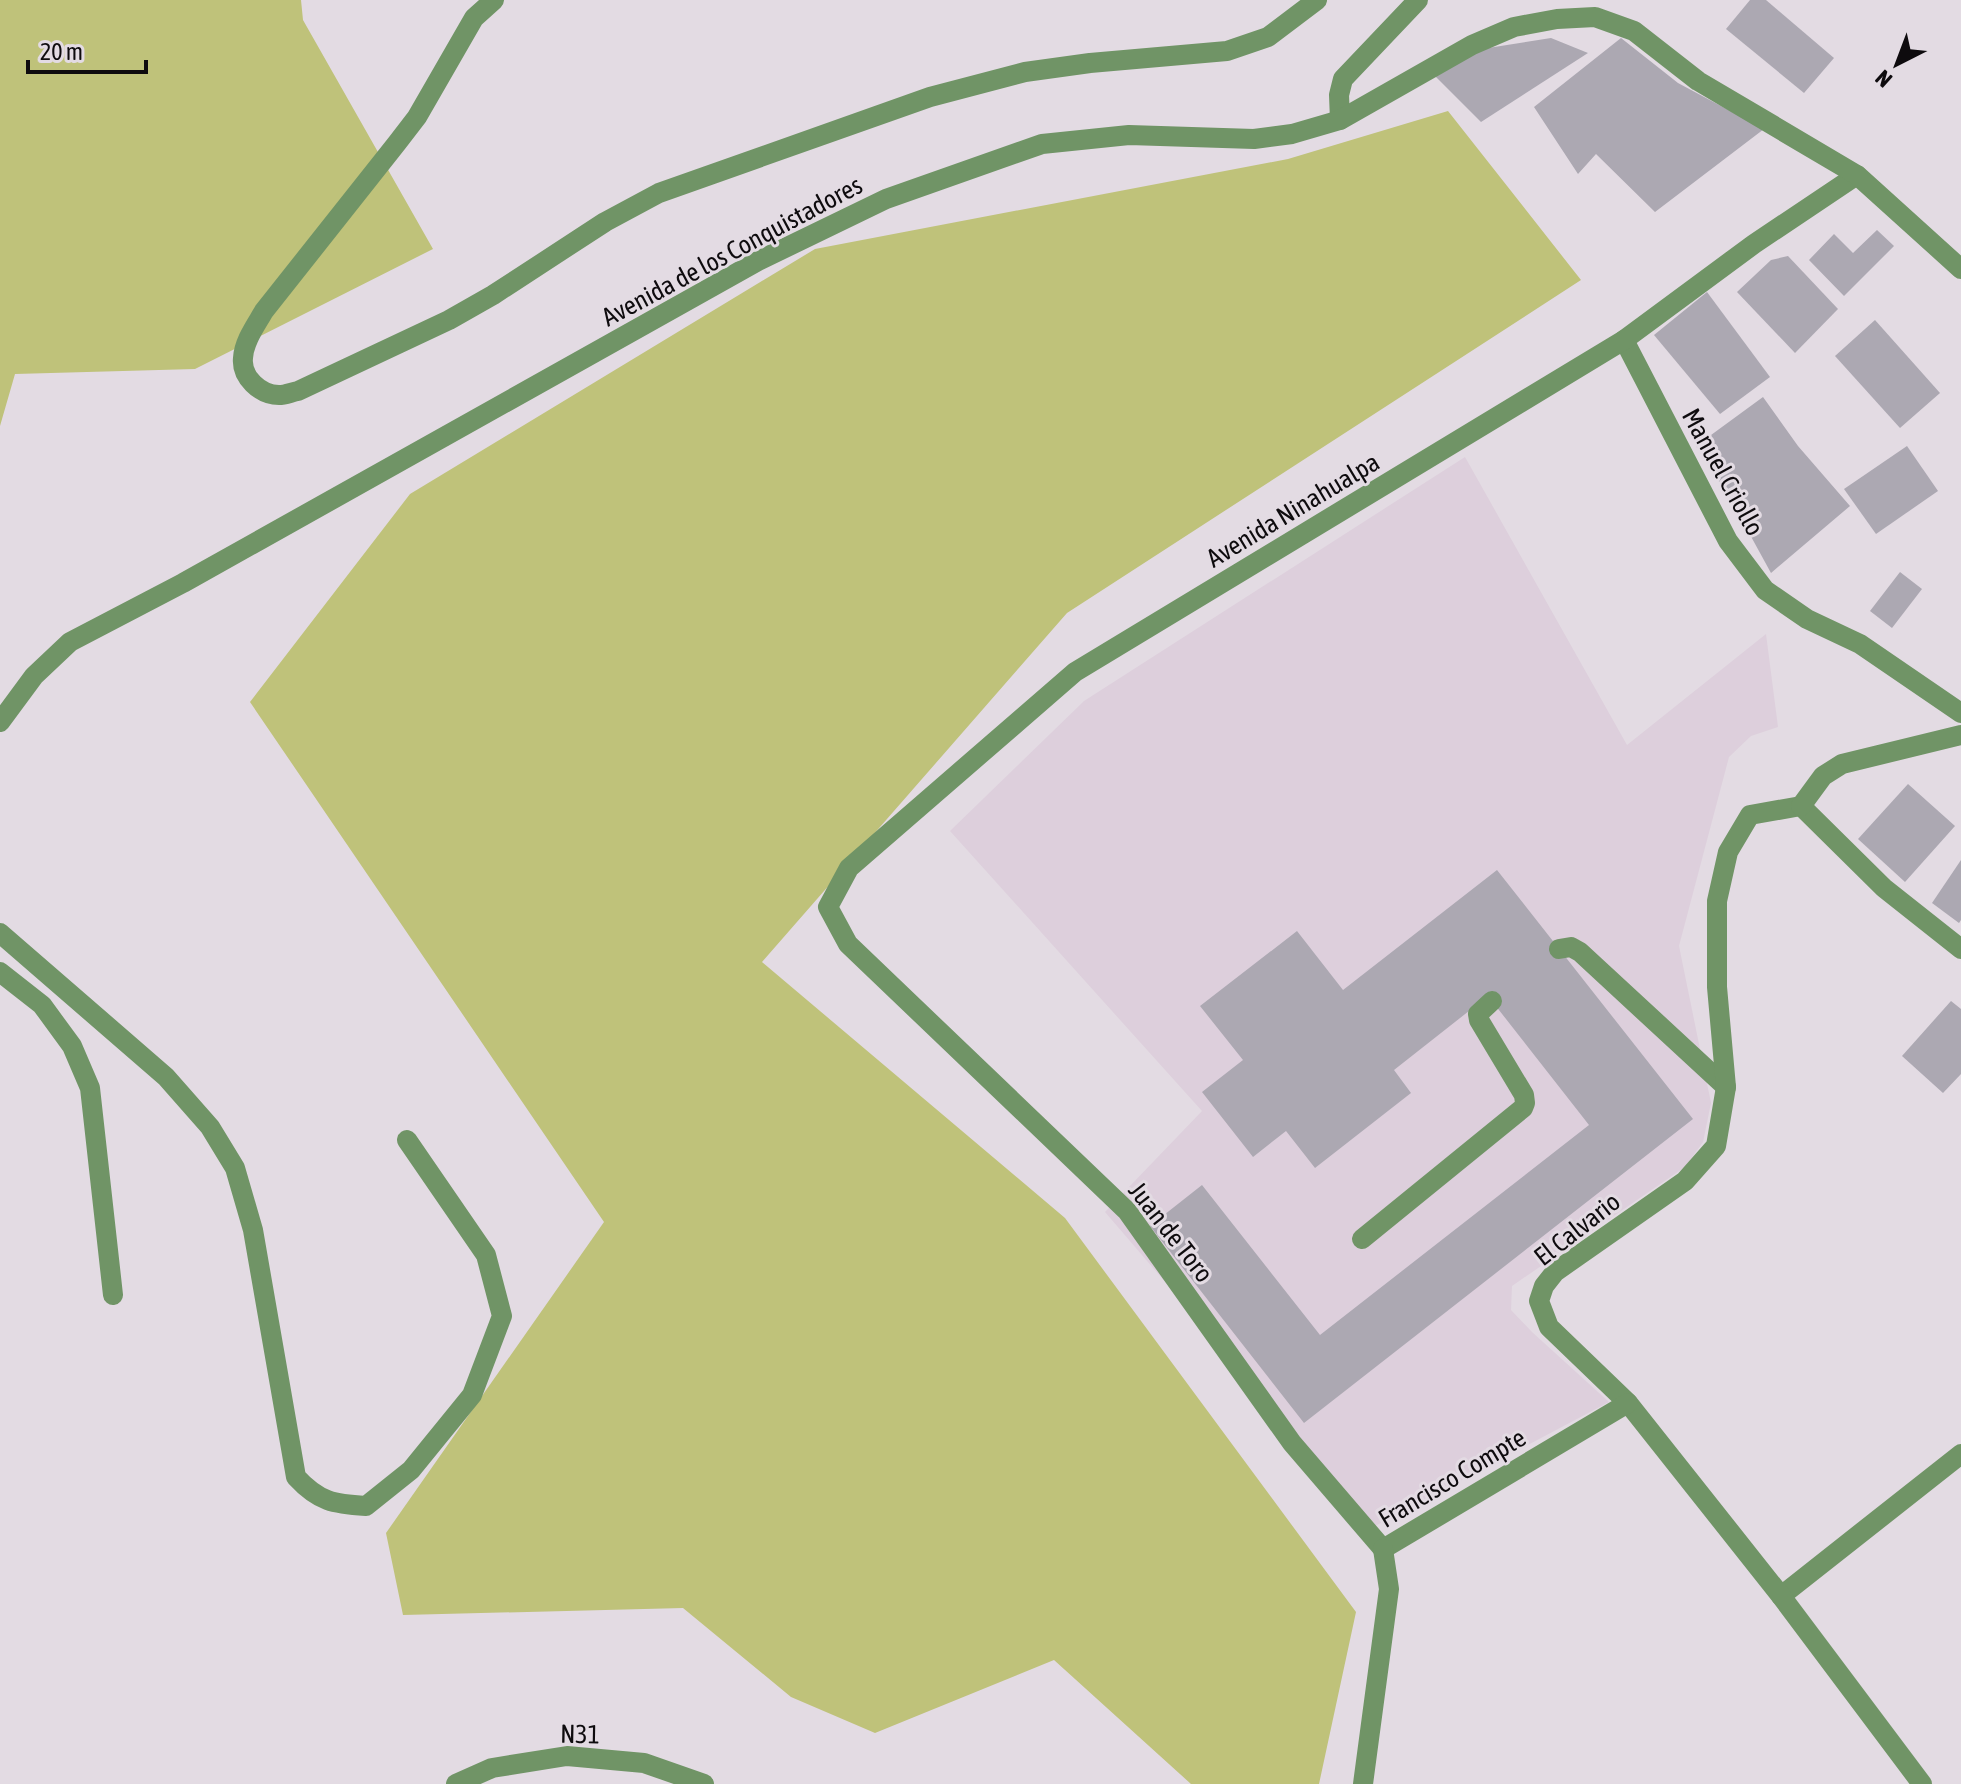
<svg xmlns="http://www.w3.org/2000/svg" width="1961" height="1784" font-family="'Asap Condensed',sans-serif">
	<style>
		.built { fill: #ddcfdc }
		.green { fill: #bfc27a }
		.building { fill: #aca8b2 }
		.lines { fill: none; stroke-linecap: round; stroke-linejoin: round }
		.service { stroke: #709466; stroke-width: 20 }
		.minor { stroke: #709466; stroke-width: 20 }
		.tertiary { stroke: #709466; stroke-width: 20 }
		.labels { text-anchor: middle; stroke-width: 6; stroke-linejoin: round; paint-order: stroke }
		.street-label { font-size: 26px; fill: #0e0b0e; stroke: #e3dbe3 }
	</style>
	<rect width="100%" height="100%" fill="#e3dbe3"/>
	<path class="built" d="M1465 457 1627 745 1766 634 1778 727 1751 736 1729 757 1679 946 1711 1103 1703 1142 1685 1167 1512 1286 1511 1310 1532 1332 1609 1402 1375 1526 1105 1212 1202 1111 950 831 1084 701Z"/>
	<g class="green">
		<path d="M0 0H301L303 20 433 249 195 369 15 374 0 426Z"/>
		<path d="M1448 111 1581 280 1067 613 762 962 1065 1218 1356 1612 1319 1784H1191L1054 1660 875 1733 791 1697 683 1608 403 1615 386 1533 604 1222 250 702 410 494 815 249 1288 159Z"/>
	</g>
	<g class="building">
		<path d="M1750 0H1766L1834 58 1804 93 1726 29Z"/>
		<path d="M1551 38 1588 53 1481 122 1432 73 1469 51Z"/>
		<path d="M1621 38 1678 83 1764 129 1655 212 1596 154 1578 174 1534 107Z"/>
		<path d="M1877 230 1894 246 1844 296 1809 260 1834 234 1853 253Z"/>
		<path d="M1788 256 1838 309 1795 353 1737 292 1771 260Z"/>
		<path d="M1707 292 1770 377 1720 414 1654 335Z"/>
		<path d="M1875 320 1940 393 1900 428 1835 356Z"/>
		<path d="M1763 397 1798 446 1850 506 1771 573 1731 500 1696 446Z"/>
		<path d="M1907 446 1938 491 1876 534 1844 489Z"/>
		<path d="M1900 572 1922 589 1892 628 1870 611Z"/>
		<path d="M1908 784 1955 826 1905 882 1858 839Z"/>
		<path d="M1961 860V920L1959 923 1932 903Z"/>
		<path d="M1497 870 1693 1119 1304 1423 1150 1226 1202 1185 1320 1335 1589 1125 1488 996 1394 1070 1411 1093 1315 1168 1286 1131 1253 1157 1202 1092 1243 1060 1200 1006 1297 931 1343 990Z"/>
		<path d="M1951 1001 1961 1009V1074L1943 1093 1902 1056Z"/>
	</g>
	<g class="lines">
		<g class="service">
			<path d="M1559 949 1571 947 1580 952 1726 1087"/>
			<path d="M0 972 42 1005 72 1046 90 1088 113 1295"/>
			<path d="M1362 1239 1523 1108 1525 1103 1524 1095 1479 1020 1478 1014 1492 1001"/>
			<path d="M1781 1596 1961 1454"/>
		</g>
		<g class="minor">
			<path d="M494 0 474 18 417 117 397 143 264 311C256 325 244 341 243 358 241 377 260 395 279 395 285 395 292 392 298 391L449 320 493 295 605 222 659 193 930 97 1025 72 1090 63 1227 51 1268 37 1317 0"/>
			<path d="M1340 120 1339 95 1343 79 1418 0"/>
			<path d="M1624 340 1728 541 1765 590 1807 619 1860 644 1961 713"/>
			<path d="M1801 806 1750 815 1728 852 1717 901V987L1726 1087 1716 1146 1685 1181 1555 1272 1544 1286 1539 1301 1549 1327 1628 1403 1781 1596 1922 1784"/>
			<path d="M1801 806 1884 888 1961 949"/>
			<path d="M1801 806 1823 776 1842 764 1961 735"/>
			<path d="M0 933 166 1077 210 1127 235 1168 253 1230 296 1477C319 1502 334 1504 366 1506L411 1470 472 1395 502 1316 486 1255 407 1140"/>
			<path d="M1383 1549 1292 1443 1127 1211 848 944 828 907 849 868 1075 672 1624 340 1754 244 1857 175"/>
			<path d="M1383 1549 1628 1403"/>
			<path d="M456 1784 492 1768 567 1756 644 1763 704 1784"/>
			<path d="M1363 1784 1389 1589 1383 1549"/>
		</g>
		<path class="tertiary" d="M0 722 34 676 70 642 183 583 758 261 886 199 1042 144 1129 135 1254 139 1292 134 1340 120 1472 45 1514 27 1557 19 1595 17 1634 31 1698 81 1857 175 1961 269"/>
	</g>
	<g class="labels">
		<g class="street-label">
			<text transform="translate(732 251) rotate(-28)" y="9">Avenida de los Conquistadores</text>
			<text transform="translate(1723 472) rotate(61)" y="9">Manuel Criollo</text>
			<text transform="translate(1293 510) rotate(-31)" y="9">Avenida Ninahualpa</text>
			<text transform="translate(1577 1229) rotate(-38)" y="9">El Calvario</text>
			<text transform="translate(1171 1232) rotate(52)" y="9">Juan de Toro</text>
			<text transform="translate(1452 1478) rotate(-31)" y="9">Francisco Compte</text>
			<text transform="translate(580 1734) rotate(1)" y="9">N31</text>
		</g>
	</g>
	<g transform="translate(1897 64) rotate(222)" stroke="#e3dbe3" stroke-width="6" paint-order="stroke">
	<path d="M0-6L14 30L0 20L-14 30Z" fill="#0e0b0e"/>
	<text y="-12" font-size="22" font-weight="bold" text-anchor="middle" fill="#0e0b0e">N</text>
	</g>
	<path d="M28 60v12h118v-12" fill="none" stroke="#0e0b0e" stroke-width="4"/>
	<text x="40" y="60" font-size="24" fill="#0e0b0e" stroke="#e3dbe3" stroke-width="6" paint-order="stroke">20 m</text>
</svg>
